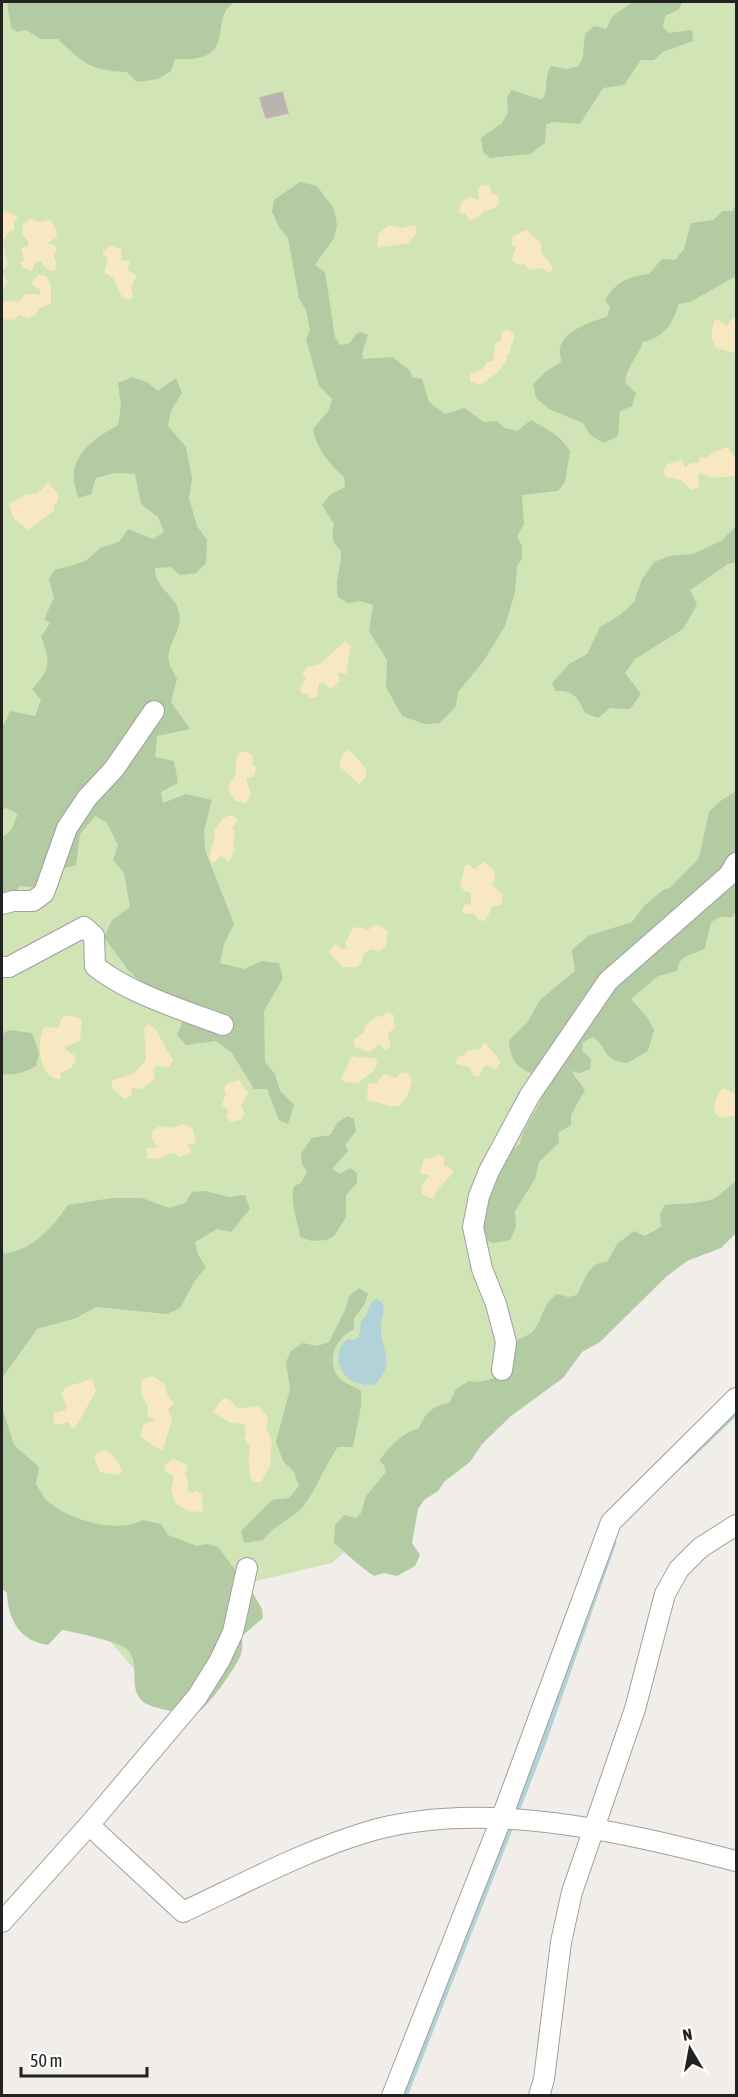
<svg xmlns="http://www.w3.org/2000/svg" width="738" height="2097" font-family="'Asap Condensed',sans-serif">
	<style>
		.grass { fill: #d0e4b6 }
		.forest { fill: #b2cba3 }
		.sand { fill: #f7e8c1 }
		.water { fill: #b0d2d8 }
		.lines { fill: none; stroke-linecap: round; stroke-linejoin: round }
		.stream { stroke: #b0d2d8; stroke-width: 5 }
		.building { fill: #bab3af; stroke: #c1b5ad; stroke-width: 1.5 }
		.minor-casing { stroke: #9f9f9f; stroke-width: 22 }
		.minor { stroke: #fff; stroke-width: 20 }
	</style>
	<rect width="100%" height="100%" fill="#f1eeea"/>
	<path class="grass" d="M2 2H736V1217L436 1469 332 1563 243 1584 162 1702 2 1515Z"/>
	<g class="forest">
		<path d="M7 2H234C207 20 241 63 175 59L171 71 158 79 137 82 127 72C92 71 82 63 58 39H41L26 30 18 32 11 28Z"/>
		<path d="M632 2H683L679 9 665 16 663 27 669 33 692 30 693 41 663 52 654 60H641L624 85 603 88 580 124 552 122 546 125 545 143 530 154 490 158 483 152 481 138 502 123 508 112 507 97 512 90 542 100C550 89 543 77 551 66L567 69 579 66 583 57 585 34 594 26 606 29 612 17Z"/>
		<path d="M300 182 317 186 334 209 337 225 334 238 315 265 325 272 335 337 340 345 350 343 356 334 361 332 368 335 362 353 363 359 393 357 410 371 412 377 422 379 429 402 445 414 464 408 484 422 497 421 505 428 517 431 531 420C548 430 559 434 570 451L565 482 558 491 522 495 524 524 517 537 522 546V559L517 566 515 592 505 626 483 662 458 692 456 706 440 723 425 724 402 716 386 687 387 660 369 631 373 605 360 601 348 603 338 597C334 580 342 568 341 551 332 542 331 536 334 524L322 505 330 495 345 487 344 477C331 466 316 448 313 429L329 410 332 399 319 386 306 339 310 330 306 310 299 298 288 238 279 227 272 212 274 200Z"/>
		<path d="M736 204V276L690 302 679 304C672 324 665 337 643 342 638 357 626 367 625 383L636 393 632 406 620 411 618 436 604 443 590 435 583 423 549 409 536 398 533 384 545 372 561 362C561 358 559 352 560 348 563 331 592 321 607 317L610 307 605 301C614 283 629 276 649 274L662 259 675 260 684 249 691 223 713 220 722 211H732Z"/>
		<path d="M132 377 147 382 158 391 176 378 182 393 171 411 168 426 186 447 192 478 189 498 197 526 207 540 206 563 196 573 180 575 170 567 155 568C154 588 175 594 179 612 184 632 165 643 169 662 170 667 175 674 177 679L171 702 190 729 157 736 155 757 174 761 178 783 161 792 163 803 186 794 212 800 204 830 205 850 234 924 224 944 220 963 244 969 262 961 279 963 283 978 264 1011 265 1062 275 1074 280 1091 294 1105 288 1124 279 1120 267 1089H254L232 1053 216 1041 186 1045 177 1035 183 1020 128 970 104 937 112 920 130 907 124 873 113 860 118 845 107 823 95 816 80 834 76 865 52 872 39 888 20 886 2 908V838L11 830 18 814 6 808 2 810V725L5 723 10 711 35 716 41 700 32 689C51 669 51 662 41 637L50 623 44 619 54 598 49 580 54 570 74 565 87 560 100 548 119 542 128 529 153 539 164 532 158 517 141 504 135 474 115 473 96 478 91 494 79 498C62 462 89 441 118 425L121 406 118 383Z"/>
		<path d="M736 526V562L728 564 690 590 697 605 683 629 635 659 625 673 641 694 630 709 610 708 598 718 585 713C578 698 574 690 556 691L552 683 569 664 587 654 600 627 620 615 634 602 642 579 654 562 669 556 693 554 721 541Z"/>
		<path d="M736 791V911L732 917H720L711 922 705 948C691 957 680 953 677 971L658 976 631 999 647 1017 654 1030 648 1051 627 1063C601 1060 609 1048 593 1037L583 1042 582 1050 591 1059 590 1069 580 1073 571 1071 585 1090 571 1115V1125L558 1133 559 1143 539 1162 535 1179 515 1211 516 1227 510 1240 493 1243 481 1238C486 1207 492 1162 520 1144 524 1122 542 1109 544 1086L534 1081 531 1073C515 1067 510 1057 509 1040L527 1023 540 1000 575 971 572 950 588 936 632 922 644 906 663 890 670 888 699 858 709 812 719 802Z"/>
		<path d="M9 1030 32 1033 39 1053 36 1066C25 1072 15 1076 2 1074V1034Z"/>
		<path d="M348 1116 354 1119 356 1131 345 1145 348 1151 332 1169 340 1174 350 1168 357 1173V1183L346 1195V1217L334 1236 327 1240 312 1241 300 1237C298 1220 289 1202 294 1186L301 1183 307 1172 302 1164 301 1154 312 1138 330 1135 338 1122Z"/>
		<path d="M736 1181V1233L721 1248 687 1261 666 1277 600 1342 582 1352 563 1378 511 1416 482 1444 470 1462 445 1481 438 1491 424 1500 418 1509 412 1543 420 1555 415 1566 397 1576 384 1573 374 1576C359 1566 348 1555 334 1543L335 1525 344 1515 356 1518 361 1513 366 1496 386 1472 384 1465 379 1461C390 1446 401 1434 419 1428 426 1412 431 1407 449 1403L456 1389 469 1381C482 1384 503 1377 512 1365 515 1359 516 1348 517 1341 523 1336 529 1336 533 1331 544 1318 542 1304 557 1294L568 1297 577 1295C585 1280 588 1262 607 1262L617 1244 634 1231 645 1236 661 1227 660 1214 665 1205C675 1204 706 1203 713 1199 721 1195 729 1186 736 1181Z"/>
		<path d="M205 1191 230 1197 245 1195 250 1209 231 1232 217 1229 195 1242 198 1255 206 1267 194 1282 180 1308 167 1314 96 1307 76 1318 37 1329 2 1378V1251L5 1254C35 1248 51 1229 68 1205L112 1198H142L169 1208 185 1203 192 1192Z"/>
		<path d="M359 1288 368 1294 364 1305 354 1318V1329C334 1338 323 1366 344 1382 349 1385 356 1388 361 1391 363 1407 356 1429 353 1447H338C325 1465 318 1486 305 1504 293 1520 275 1523 263 1540L244 1543 241 1531 272 1500 289 1498 299 1486 294 1472 283 1461 276 1442 290 1389 286 1362 291 1351 303 1343 317 1346 329 1342 346 1308 349 1296Z"/>
		<path d="M2 1407 14 1445 39 1467 36 1484C40 1490 44 1499 50 1503 70 1520 118 1534 142 1520L161 1524 168 1535 197 1546 207 1544 218 1547 254 1595 262 1609 263 1618 242 1636C242 1642 243 1649 241 1654 238 1665 205 1712 195 1714 186 1715 152 1708 145 1703 126 1691 142 1664 127 1649 120 1642 74 1632 62 1630L48 1645C20 1641 8 1620 7 1593L2 1589Z"/>
	</g>
	<g class="sand">
		<path d="M484 185 490 186 491 193 498 196 499 204 493 209 484 211 477 218 469 220 466 214 459 212 461 202 470 197 479 200 478 188Z"/>
		<path d="M5 211 18 217 14 222V230L9 232 3 241 8 266 3 270V275L8 281 2 291V212Z"/>
		<path d="M30 219 40 222 50 220 56 229 57 237 47 244 54 245 57 250 54 255 57 267 53 271 46 269 41 261 35 262 32 271 22 267 20 263 24 260 21 248 28 246V241L22 235 23 224Z"/>
		<path d="M389 225 401 228 415 225 417 233 408 243 377 248 378 234Z"/>
		<path d="M526 230 541 243V252L553 267 550 273 540 268 529 270 524 264 518 265 512 260 516 248 511 245 513 236Z"/>
		<path d="M110 246 121 249 122 261 130 260 128 270 137 275 131 288 133 297 128 300 121 295 113 278 104 272 108 258 103 255V251Z"/>
		<path d="M38 275 46 276 51 286V304L39 308 36 314 29 319 20 315 13 320 2 319V305L5 301 19 302 25 294H40V290L31 283Z"/>
		<path d="M733 318 736 319V353L716 348 711 336 714 321 719 320 727 326Z"/>
		<path d="M506 329 514 333V341L510 347V353L507 355V360L497 373 481 385 470 382V374L482 369 487 362 493 361 495 343 501 340V334Z"/>
		<path d="M728 447 736 459V476L711 478 701 473 698 475 699 487 692 490 681 480 666 477 663 472 667 464 682 460 685 468 691 463H698L700 457 706 458 715 451Z"/>
		<path d="M48 483 58 494V501L54 505 55 510 29 530 14 519 9 504 27 494H37Z"/>
		<path d="M345 641 351 646 346 674 337 672 340 681 330 689 324 683H319L317 697 310 698 308 694 301 693 300 688 306 679 302 675 307 667 320 664Z"/>
		<path d="M349 749 366 769V777L359 784 339 766 343 754Z"/>
		<path d="M245 751 253 755 252 764 256 768 254 777 246 778 251 794 246 803 236 801 228 790C229 783 231 783 234 777 239 767 230 756 245 751Z"/>
		<path d="M231 815 238 820 232 828 235 832 233 844 235 849 229 862 221 856 213 863 209 858 215 837 214 830 223 818Z"/>
		<path d="M484 862 494 870 495 878 492 885 503 895 501 905 492 907 486 920 480 921 474 914H465L462 911 464 905 471 904V893L464 891 460 885 465 866 469 864 474 869Z"/>
		<path d="M376 924 388 931 386 945 379 952 372 949 363 954 362 962 357 967H342L329 952 335 944 342 949 348 948 345 943 353 928 360 927 368 930Z"/>
		<path d="M386 1012 393 1014 395 1028 388 1033 391 1047 385 1050 379 1044 369 1052 355 1047 354 1040 364 1032 365 1026 377 1016 382 1017Z"/>
		<path d="M65 1015 82 1019 80 1041 65 1046V1049L75 1056 76 1060 71 1068 61 1072 60 1079C41 1082 34 1041 45 1027L59 1028 60 1021Z"/>
		<path d="M149 1024 156 1030 173 1061 169 1067 156 1066 153 1071 155 1079 141 1089 131 1088 132 1095 124 1099 113 1089 111 1081 133 1074 146 1060 144 1028Z"/>
		<path d="M485 1042 501 1062 496 1069 485 1065 479 1076H474L469 1067 456 1064 457 1057 464 1055 468 1050 480 1049Z"/>
		<path d="M352 1056C360 1059 372 1056 378 1060L374 1071 358 1083 344 1082 341 1078Z"/>
		<path d="M402 1072 408 1074 412 1080 407 1097 400 1106H390L367 1100 368 1084 376 1083 384 1074 396 1078Z"/>
		<path d="M239 1080 248 1093 241 1106 245 1113 241 1120 231 1122 226 1117 228 1110 222 1105 226 1094 224 1089 226 1084Z"/>
		<path d="M723 1088 736 1094V1115L722 1118 715 1114C712 1109 718 1091 723 1088Z"/>
		<path d="M184 1124 193 1130 196 1143 187 1145 191 1150 189 1154 180 1157 174 1153C163 1154 159 1162 147 1158V1148L158 1147 151 1138 152 1132 159 1126 171 1128Z"/>
		<path d="M438 1154 444 1158V1165L451 1169 453 1173 437 1190 433 1199 421 1194 422 1185 430 1175 420 1174 424 1158 431 1159Z"/>
		<path d="M152 1376 164 1383 167 1394 174 1403 168 1410 172 1419 163 1450 153 1446 140 1436 144 1424 155 1420 147 1415 148 1405C141 1396 140 1391 142 1379Z"/>
		<path d="M92 1379 96 1391 75 1428H71L69 1422 54 1425 53 1413 65 1410 67 1406 61 1394 66 1387Z"/>
		<path d="M228 1398 238 1409 258 1406 268 1417 266 1429C277 1443 268 1447 271 1464L261 1482H253C248 1473 248 1458 250 1447L244 1438 246 1434 244 1424 231 1423 213 1412 222 1399Z"/>
		<path d="M106 1450C114 1455 119 1463 122 1472L118 1475 100 1472 94 1458 98 1452Z"/>
		<path d="M173 1459 188 1465 185 1475 189 1483 187 1488 190 1493 197 1491 202 1495 203 1511 190 1512 176 1504 171 1491 174 1476 166 1472 164 1466Z"/>
	</g>
	<path class="water" d="M376 1299 382 1302C386 1312 382 1316 381 1325 379 1352 398 1358 376 1384 346 1390 326 1360 347 1339L354 1340 359 1337 361 1321C370 1314 367 1304 376 1299Z"/>
	<g class="lines">
		<g class="stream">
			<path d="M685 1462 736 1413"/>
			<path d="M517 1811 543 1744 614 1542"/>
			<path d="M405 2096 511 1827"/>
		</g>
	</g>
	<path class="building" d="M282 92 288 113 266 118 260 98Z"/>
	<g class="lines">
		<g class="minor-casing">
			<g id="minor">
				<path d="M2 904 13 901H33L44 893 67 828 87 798 114 769 154 711"/>
				<path d="M2 967H9L84 927 94 936 95 966C126 992 185 1011 223 1025"/>
				<path d="M502 1370 506 1342 496 1304 482 1269 473 1227 479 1196 489 1171 530 1095 608 981 729 875 736 863"/>
				<path d="M89 1825 183 1912C243 1884 304 1851 367 1832 482 1798 624 1832 736 1861"/>
				<path d="M2 1922 89 1825 197 1697 220 1660 233 1632 247 1568"/>
				<path d="M392 2096 502 1817 611 1522 736 1398"/>
				<path d="M539 2096 544 2079 561 1942 572 1892 635 1709 665 1594 679 1569 700 1548 736 1525"/>
			</g>
		</g>
		<use href="#minor" class="minor"/>
	</g>
	<rect width="738" height="2097" fill="none" stroke="#222222" stroke-width="6"/>
	<g transform="translate(690 2049) rotate(350)" stroke="#ffffff" stroke-width="4.5" paint-order="stroke">
	<path d="M0-4.5L10 22L0 15L-10 22Z" fill="#222222"/>
	<text y="-9" font-size="16" font-weight="bold" text-anchor="middle" fill="#222222">N</text>
	</g>
	<path d="M21 2067v9h126v-9" fill="none" stroke="#222222" stroke-width="3"/>
	<text x="30" y="2067" font-size="18" fill="#222222" stroke="#ffffff" stroke-width="4.5" paint-order="stroke">50 m</text>
</svg>
